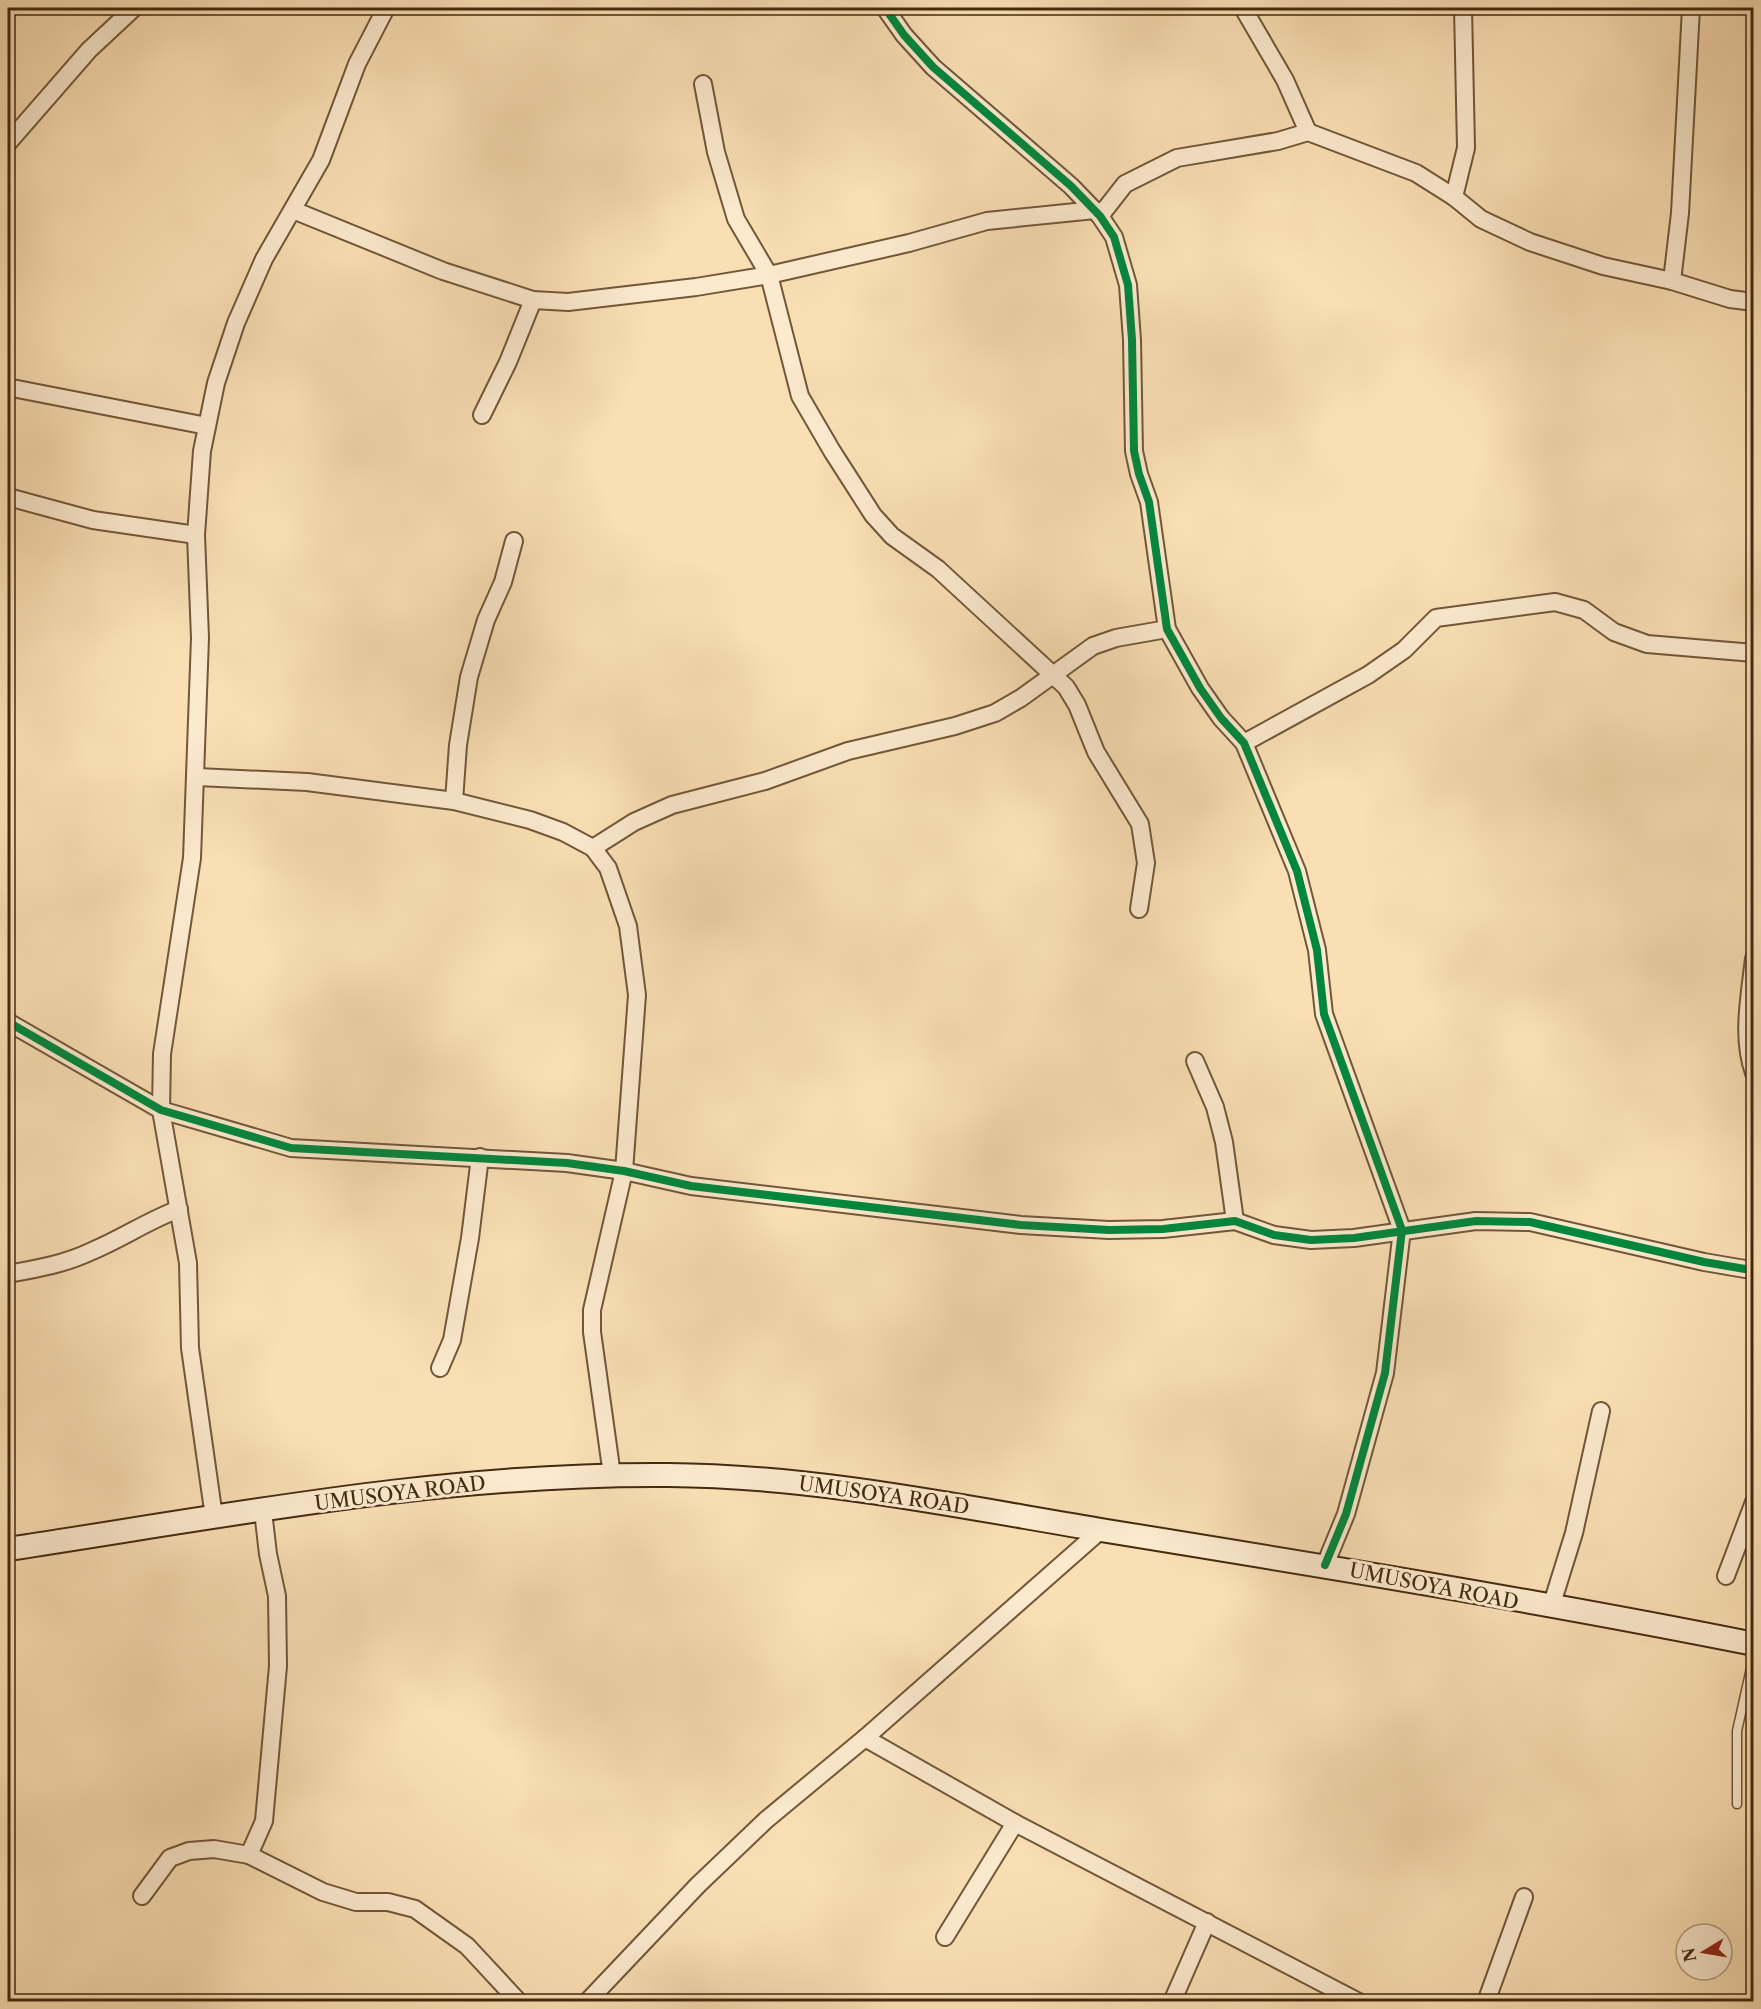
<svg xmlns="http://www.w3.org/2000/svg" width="1761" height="2009" font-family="'Libre Caslon Text',serif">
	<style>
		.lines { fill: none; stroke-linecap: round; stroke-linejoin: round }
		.lane-casing { stroke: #725738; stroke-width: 11 }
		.street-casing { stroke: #725738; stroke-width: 20 }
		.secondary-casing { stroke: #442a0f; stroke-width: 26 }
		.lane { stroke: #fceacf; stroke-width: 8 }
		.street { stroke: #fceacf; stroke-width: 16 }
		.secondary { stroke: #fceacf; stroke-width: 22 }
		.cycleway-casing { stroke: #fceacf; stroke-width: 11 }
		.cycleway { stroke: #00873e; stroke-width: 8 }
		.labels { text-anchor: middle; stroke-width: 6; stroke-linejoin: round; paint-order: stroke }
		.street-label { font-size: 20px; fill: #442a0f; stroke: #fceacf }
	</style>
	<rect width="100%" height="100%" fill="#fadfb5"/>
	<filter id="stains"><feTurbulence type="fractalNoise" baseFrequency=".00333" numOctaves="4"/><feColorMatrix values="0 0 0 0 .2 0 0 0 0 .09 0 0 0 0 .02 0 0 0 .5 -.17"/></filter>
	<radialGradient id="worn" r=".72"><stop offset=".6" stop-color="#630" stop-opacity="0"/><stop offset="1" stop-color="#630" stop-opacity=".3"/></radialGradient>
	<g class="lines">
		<g class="lane-casing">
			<path id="lane" d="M1737 1804V1731L1754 1655"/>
		</g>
		<g class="street-casing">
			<g id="street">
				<path d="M885 8 904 35 933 67 1071 186 1100 216 1114 237 1128 285 1132 340 1134 451 1139 474 1149 502 1167 629 1200 688 1221 718 1244 743 1297 871 1317 950 1324 1014 1402 1230 1385 1373 1346 1514 1325 1565"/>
				<path d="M1243 8 1285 80 1308 132"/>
				<path d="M703 84 716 152 736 219 769 275 800 396 832 451 873 515 892 536 938 569 1066 687 1077 705 1096 752 1140 824 1146 863 1139 909"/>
				<path d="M8 143 89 50 134 8"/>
				<path d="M1454 197 1466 148 1463 8"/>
				<path d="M293 210 443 271 533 300 568 302 696 287 769 275 909 243 987 221 1095 210"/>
				<path d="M1100 216 1125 184 1177 158 1278 141 1308 132 1416 173 1454 197 1481 219 1530 242 1603 266 1672 281 1730 299 1754 302"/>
				<path d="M1672 281 1680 213 1691 8"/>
				<path d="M12 388 207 426"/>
				<path d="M482 415 508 362 533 300"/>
				<path d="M8 497 93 520 196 535"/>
				<path d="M1244 743 1368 675 1404 650 1436 618 1555 602 1584 610 1614 632 1647 644 1754 653"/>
				<path d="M197 777 307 782 454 801 530 820 563 832 593 848 608 868 628 926 637 995 624 1171 592 1310V1332L612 1475"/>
				<path d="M454 801 458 745 469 677 486 620 503 582 514 541"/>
				<path d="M593 848 634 822 672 805 765 781 848 751 955 726 995 713 1021 698 1093 646 1116 638 1167 629"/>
				<path d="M1754 958C1750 995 1741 1037 1754 1073"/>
				<path d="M8 1022 161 1110 291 1148 567 1163 624 1171 691 1186 1021 1225 1109 1230 1163 1229 1235 1221 1274 1235 1311 1240 1354 1238 1476 1221 1530 1222 1704 1262 1745 1269 1754 1268"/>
				<path d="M1195 1061 1215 1107 1224 1142 1235 1221"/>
				<path d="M8 1274C36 1269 65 1264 92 1251 123 1238 147 1221 179 1209"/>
				<path d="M440 1368 452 1340 470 1238 480 1157"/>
				<path d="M214 1517 190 1348 188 1263 161 1110 162 1054 192 858 200 638 196 535 202 451 216 383 236 323 264 259 321 160 357 64 386 8"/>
				<path d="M1726 1576 1754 1502"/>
				<path d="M1551 1607 1574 1533 1601 1411"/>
				<path d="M865 1738 1015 1823 1359 2002"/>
				<path d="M249 1855 264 1821 278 1666 277 1596 268 1554 263 1511"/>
				<path d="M142 1896 170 1858 189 1851 214 1849 249 1855 323 1892 356 1902H388L415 1909 467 1946 519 2002"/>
				<path d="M945 1937 1015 1823"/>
				<path d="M587 2002 698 1885 766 1820 865 1738 1101 1530"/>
				<path d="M1172 2002 1207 1922"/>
				<path d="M1486 2002 1524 1897"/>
			</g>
		</g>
		<g class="secondary-casing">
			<path id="secondary" d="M8 1549C226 1516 445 1473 668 1475 816 1476 961 1507 1107 1531 1323 1566 1539 1601 1754 1644"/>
		</g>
		<use href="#lane" class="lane"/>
		<use href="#street" class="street"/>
		<use href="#secondary" class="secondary"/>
		<g class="cycleway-casing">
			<g id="cycleway">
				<path d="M885 8 904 35 933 67 1071 186 1100 216 1114 237 1128 285 1132 340 1134 451 1139 474 1149 502 1167 629 1200 688 1221 718 1244 743 1297 871 1317 950 1324 1014 1402 1230 1385 1373 1346 1514 1325 1565"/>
				<path d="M8 1022 161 1110 291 1148 567 1163 624 1171 691 1186 1021 1225 1109 1230 1163 1229 1235 1221 1274 1235 1311 1240 1354 1238 1476 1221 1530 1222 1704 1262 1745 1269 1754 1268"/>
			</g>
		</g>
		<use href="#cycleway" class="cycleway"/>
	</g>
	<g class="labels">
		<g class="street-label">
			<text transform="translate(400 1493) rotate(-7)" y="7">UMUSOYA ROAD</text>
			<text transform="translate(884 1495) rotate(8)" y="7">UMUSOYA ROAD</text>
			<text transform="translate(1434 1586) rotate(11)" y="7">UMUSOYA ROAD</text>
		</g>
	</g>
	<rect width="1761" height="2009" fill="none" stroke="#fadfb5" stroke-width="30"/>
	<rect x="9" y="9" width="1743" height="1991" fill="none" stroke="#442a0f" stroke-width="3"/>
	<rect x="15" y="15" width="1731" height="1979" fill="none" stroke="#442a0f" stroke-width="1.5"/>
	<g transform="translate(1704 1952) rotate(259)"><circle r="28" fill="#fceacf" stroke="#b29d82" stroke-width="1.5"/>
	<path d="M0-4.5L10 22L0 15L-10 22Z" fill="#8f2418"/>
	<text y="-9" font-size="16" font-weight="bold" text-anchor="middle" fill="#442a0f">N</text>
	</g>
	<rect width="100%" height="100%" filter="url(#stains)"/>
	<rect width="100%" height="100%" fill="url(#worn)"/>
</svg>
